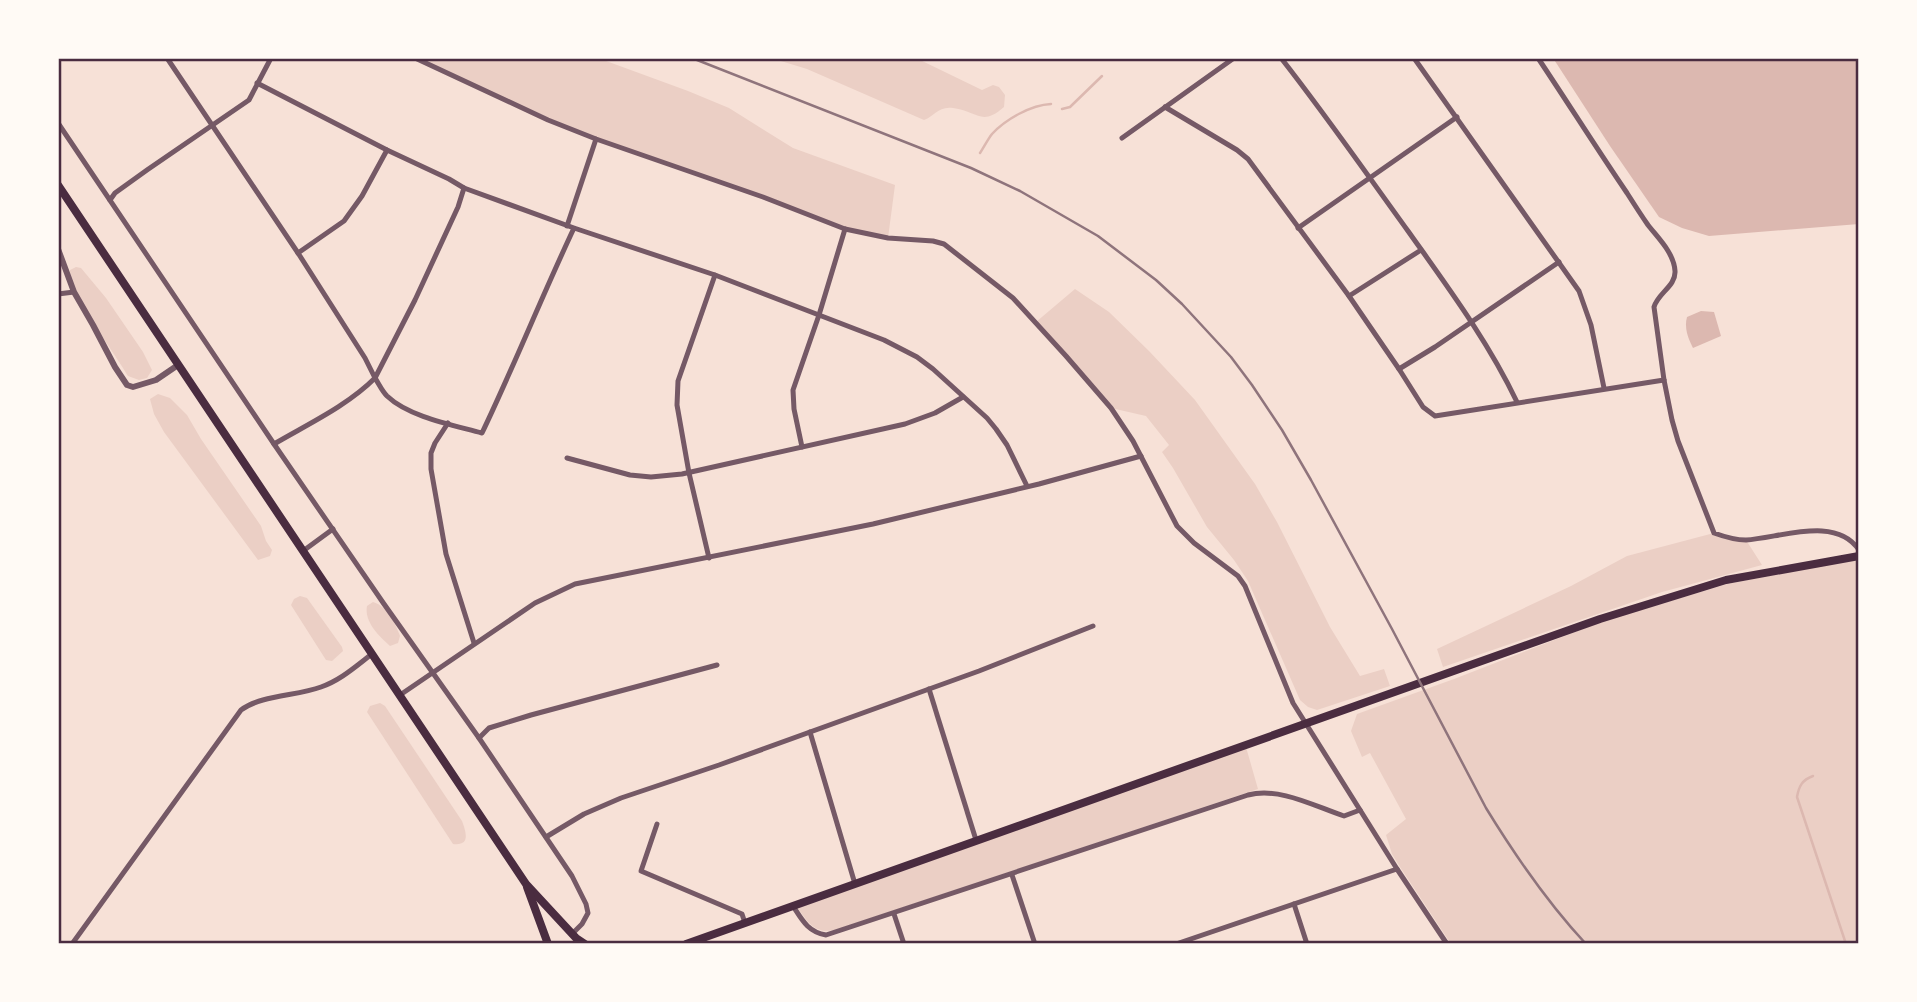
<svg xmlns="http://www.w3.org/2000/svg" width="1917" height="1002" font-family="Rubik,sans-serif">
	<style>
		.green { fill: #ebcfc5 }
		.water { fill: #dcb8b0 }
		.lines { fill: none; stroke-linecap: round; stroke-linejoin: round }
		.stream { stroke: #dcb8b0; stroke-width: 2.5 }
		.minor { stroke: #755966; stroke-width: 5 }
		.tertiary { stroke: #755966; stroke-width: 6 }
		.primary { stroke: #4a2c40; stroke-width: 8 }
		.rail { stroke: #8f747c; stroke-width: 2.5 }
		.neatline { fill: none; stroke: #4a2c40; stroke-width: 2.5 }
	</style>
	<rect width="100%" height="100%" fill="#f7e1d7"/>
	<g class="green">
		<path d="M415 58H598L688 91 729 108 793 148 895 185 888 238 845 229 596 139Z"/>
		<path d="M771 58H916L982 90 993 85 999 87 1005 95 1004 107C981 127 978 111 953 108 938 106 935 116 924 120L807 69Z"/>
		<path d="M76 267 81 268 106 298 143 352 152 370 147 378 139 380 128 376C115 353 69 293 70 270Z"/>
		<path d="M1075 289 1109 312 1149 351 1195 400 1255 484 1277 522 1330 627 1360 676 1384 669 1390 686 1317 710 1308 707 1300 700 1248 581 1234 560 1207 527 1173 468 1162 452 1169 445 1146 416 1111 408 1036 322Z"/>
		<path d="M158 394 170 398 187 415 201 439 261 526 266 541 272 550 270 556 258 560 164 432 154 414 150 399Z"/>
		<path d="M1714 533 1746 540 1762 565 1662 592 1443 667 1437 649 1571 586 1627 556Z"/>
		<path d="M1859 559V944H1451L1400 867 1392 854 1386 835 1406 819 1370 753 1362 757 1351 731 1357 714 1454 679 1601 622 1727 584Z"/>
		<path d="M300 596 307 598 342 647 343 651 332 661 326 660 291 605 294 599Z"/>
		<path d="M373 602C387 606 395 623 400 636L398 643 390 646C379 636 364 622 367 606Z"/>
		<path d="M380 703 385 706 462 821C466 832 471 846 453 844L367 712 370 706Z"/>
		<path d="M1246 747 1258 789 835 930C815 934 808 923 798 908Z"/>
	</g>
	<g class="water">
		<path d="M1553 58H1859V224L1709 236 1682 228 1659 217 1610 146Z"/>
		<path d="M1701 311 1714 312 1721 336 1693 348C1688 338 1684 328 1687 317Z"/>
	</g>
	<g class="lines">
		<g class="stream">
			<path d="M1062 109 1070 107 1102 76"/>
			<path d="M980 153C984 147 988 139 992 134 1006 119 1031 105 1051 104"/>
			<path d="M1813 776C1802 780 1799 786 1797 797L1846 944"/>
		</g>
		<g class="minor">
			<path d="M167 58 298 253 365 358 375 378C347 406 308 424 274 444"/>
			<path d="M415 58 548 120 596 139 763 197 845 229 888 238 933 241 944 244 1013 298 1066 356 1111 408 1133 441 1177 526 1194 543 1238 576 1245 586 1293 703 1397 869 1447 944"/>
			<path d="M1281 58C1325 114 1366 173 1408 231 1447 286 1488 341 1517 402"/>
			<path d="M1414 58 1579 291 1591 325 1604 388"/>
			<path d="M1538 58C1568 103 1597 149 1627 193 1634 204 1641 215 1648 225 1658 238 1674 253 1675 271 1676 286 1658 293 1654 307L1664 380 1672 420 1678 441 1714 533C1725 537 1735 540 1746 540 1780 538 1836 515 1859 550"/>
			<path d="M257 83 387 150 449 179 464 188"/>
			<path d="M1165 107 1237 150 1248 159 1349 296 1399 369 1423 407 1435 416 1664 380"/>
			<path d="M58 123 274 444 384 604 479 738 572 876 586 904 588 913 582 924 572 934"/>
			<path d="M1122 138 1234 58"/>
			<path d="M110 200 115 193 147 170 249 100 271 58"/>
			<path d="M567 226 596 139"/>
			<path d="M574 228C542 296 514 366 482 433 453 425 409 417 387 396 382 391 379 384 375 378L415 300 458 207 464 188 574 228 715 275 884 340 917 357 933 369 987 418 996 429 1007 445 1027 486"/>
			<path d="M1298 228 1457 117"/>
			<path d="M298 253 344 221 362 196 387 150"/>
			<path d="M58 294 74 292"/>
			<path d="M1349 296 1421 250"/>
			<path d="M1399 369 1435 347 1559 262"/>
			<path d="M448 423 435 443 431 453V469L446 554 474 643"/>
			<path d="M802 447 794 409 793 390 819 315 845 229"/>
			<path d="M567 458 630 475 651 477 682 474 905 424 935 413 963 397"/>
			<path d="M303 551 333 529"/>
			<path d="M709 558 689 473 677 405 678 381 715 275"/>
			<path d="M929 689 976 840"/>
			<path d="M400 695 535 603 575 584 873 524 1039 484 1141 456"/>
			<path d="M810 732 855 884"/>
			<path d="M479 738 489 728 531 715 717 665"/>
			<path d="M657 824 641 871 742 914 745 923"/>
			<path d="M546 837 584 814 621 798 719 765 979 671 1093 626"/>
			<path d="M1012 875 1035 944"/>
			<path d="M1294 904 1307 944"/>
			<path d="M793 906C802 920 808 932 826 935L1248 795C1280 787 1314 806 1344 816L1360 810"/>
			<path d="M894 914 904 944"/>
			<path d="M72 944 241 710C261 695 297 696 321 687 341 680 356 666 372 654"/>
			<path d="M1176 944 1397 869"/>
		</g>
		<path class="tertiary" d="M58 249 74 292 93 325 115 367 127 385 133 387 156 380 178 365"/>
		<g class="primary">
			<path d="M58 185 526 884 576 938 585 944"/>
			<path d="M527 887 548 944"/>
			<path d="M686 944 1600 619 1726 580 1859 556"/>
		</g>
		<path class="rail" d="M692 58 971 168 1020 191 1098 236 1156 280 1182 304 1231 357 1252 385 1282 430 1311 480 1392 629 1486 808C1516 857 1547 902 1586 944"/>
	</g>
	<rect width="1917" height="1002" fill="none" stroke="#fffaf5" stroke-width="119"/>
	<rect x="60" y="60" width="1797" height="882" class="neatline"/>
</svg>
